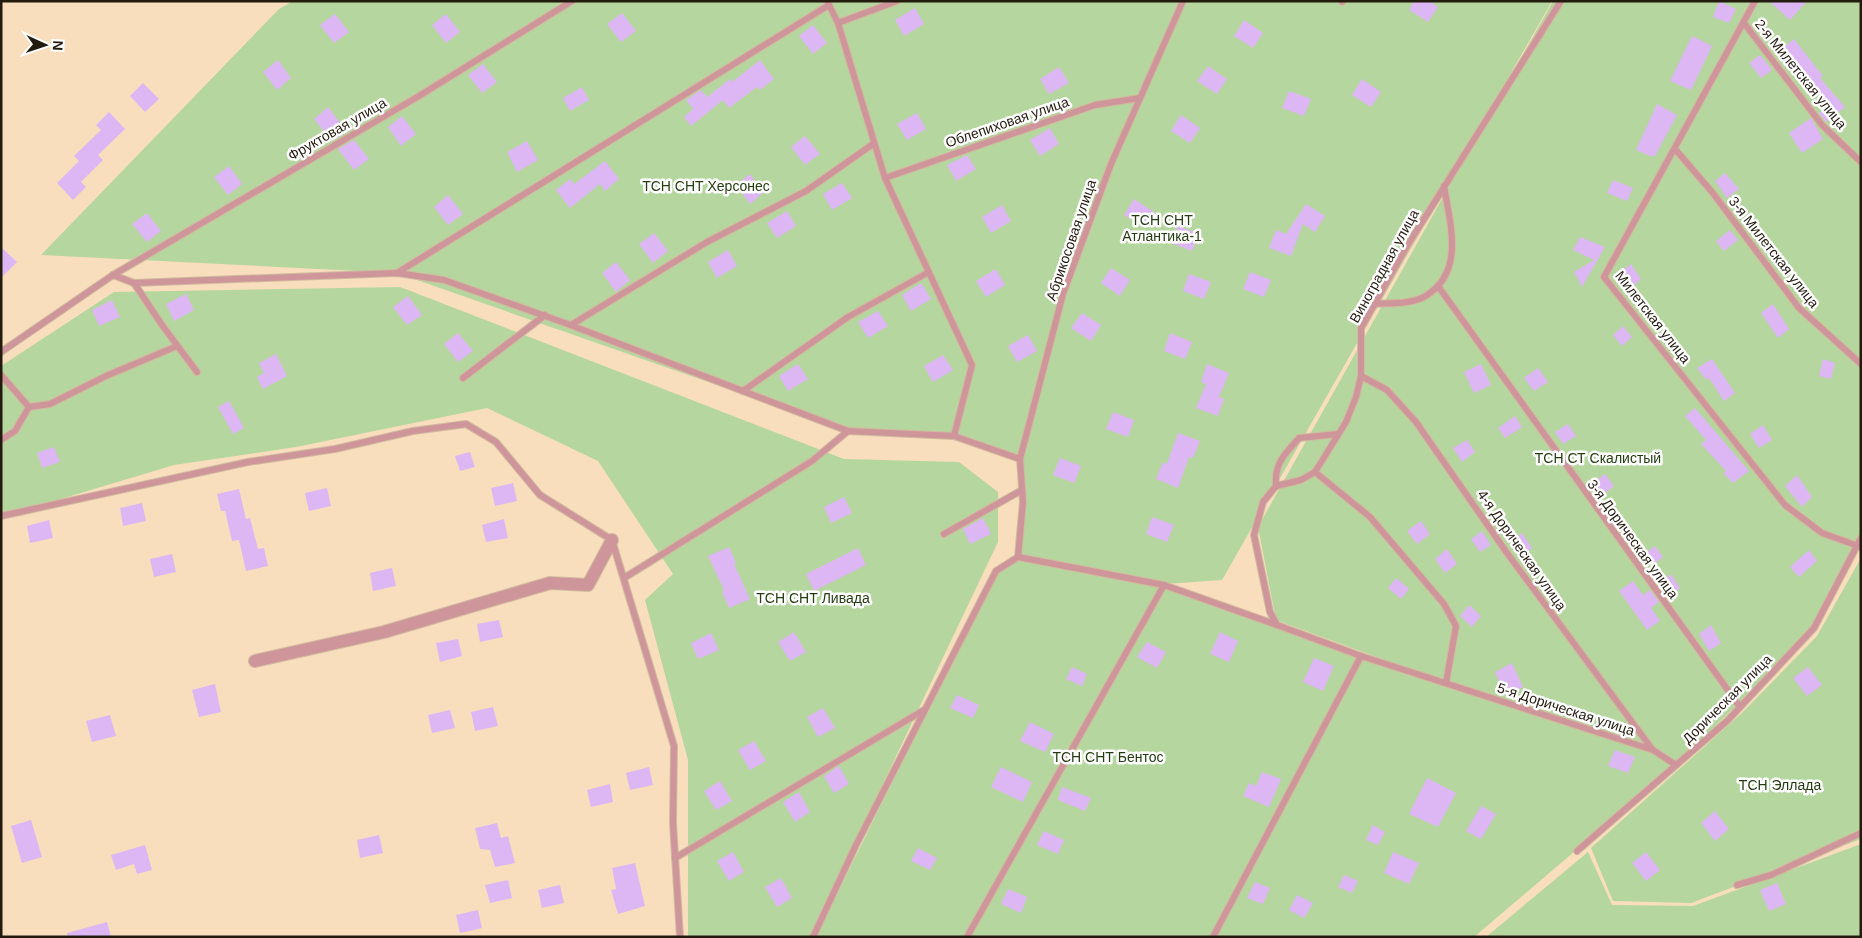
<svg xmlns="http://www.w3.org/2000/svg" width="1862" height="938" font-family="Arial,sans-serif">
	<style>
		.green { fill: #b5d69e }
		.building { fill: #ddb7f4 }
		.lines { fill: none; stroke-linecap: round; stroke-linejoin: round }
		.lane-casing { stroke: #d2bb9e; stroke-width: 8 }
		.street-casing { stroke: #d2bb9e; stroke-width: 14 }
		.lane { stroke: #ce959b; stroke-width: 6 }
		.street { stroke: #ce959b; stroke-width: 12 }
		.labels { text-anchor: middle; stroke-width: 5; stroke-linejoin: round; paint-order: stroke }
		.street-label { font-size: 14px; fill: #241b0f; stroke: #fff }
		.park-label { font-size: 14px; fill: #263d12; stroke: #fff }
	</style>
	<rect width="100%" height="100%" fill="#f8debd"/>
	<g class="green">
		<path d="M293 1H1552L1222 580 1165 584 1561 725 1276 620 1258 527 1553 1H1861V539L1814 628 1676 765 1474 937H816L996 571 1018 557 1020 459 954 436 848 431 397 273 41 255 279 9Z"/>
		<path d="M400 287 844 459 959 462 998 492V542L810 937H688V760L645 600 673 574 598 461 487 408 296 447 174 465 1 517V366L114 292Z"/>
		<path d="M1861 558V839L1691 903 1613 901 1591 848 1742 713 1817 636Z"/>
		<path d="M1861 844V937H1486L1588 852 1612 905 1693 906Z"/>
	</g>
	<g class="building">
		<path d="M1414 1H1430L1438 7 1428 22 1409 10Z"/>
		<path d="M1719 1 1736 9 1729 23 1713 17Z"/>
		<path d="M1769 1H1807L1790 20Z"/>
		<path d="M915 8 924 24 904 36 895 20Z"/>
		<path d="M622 13 636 31 621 42 607 24Z"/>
		<path d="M335 14 349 32 334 43 320 25Z"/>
		<path d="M446 14 460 32 446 43 432 25Z"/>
		<path d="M1244 20 1263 33 1253 48 1234 36Z"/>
		<path d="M813 25 827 43 813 54 799 36Z"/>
		<path d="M1692 36 1712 46 1691 90 1670 81Z"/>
		<path d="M1794 39 1823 76 1820 78 1845 107 1826 122 1819 113 1826 108 1823 104 1826 101 1778 52Z"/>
		<path d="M1760 55 1772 70 1761 78 1749 63Z"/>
		<path d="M278 60 291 78 277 90 263 72Z"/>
		<path d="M760 60 774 79 760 90 757 87 729 108 723 100 691 126 684 117 693 109 686 100 701 90 707 97 730 79 732 82Z"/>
		<path d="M483 64 497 82 482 93 468 75Z"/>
		<path d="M1208 66 1227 79 1217 94 1197 81Z"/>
		<path d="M1059 67 1069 83 1049 94 1040 79Z"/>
		<path d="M1362 79 1381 92 1371 107 1352 95Z"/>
		<path d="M143 83 159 99 145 112 130 96Z"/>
		<path d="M582 87 589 100 570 111 563 98Z"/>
		<path d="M1289 91 1311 99 1304 116 1282 108Z"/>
		<path d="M1657 104 1677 115 1655 156H1650L1636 150Z"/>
		<path d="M328 107 347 132 332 141 314 119Z"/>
		<path d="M109 112 125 129 98 155 103 160 81 182 86 187 73 200 57 183 79 161 74 156 101 130 96 125Z"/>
		<path d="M917 113 926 129 907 140 897 124Z"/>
		<path d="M1181 115 1200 128 1190 143 1171 131Z"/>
		<path d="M402 116 416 134 401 146 388 127Z"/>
		<path d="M1811 118 1823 139 1802 153 1789 133Z"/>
		<path d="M1050 128 1059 144 1040 156 1030 140Z"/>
		<path d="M805 136 820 154 805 165 791 147Z"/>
		<path d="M354 140 369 159 354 170 338 149Z"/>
		<path d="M527 141 538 160 517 172 507 152Z"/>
		<path d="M967 155 976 169 956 181 947 165Z"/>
		<path d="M605 161 619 179 605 191 600 184 570 208 556 190 570 179 574 184Z"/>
		<path d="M229 166 242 184 228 195 214 177Z"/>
		<path d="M1725 173 1739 189 1727 198 1715 181Z"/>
		<path d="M750 174 764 192 750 204 736 185Z"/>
		<path d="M1613 180 1633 188 1627 201 1607 193Z"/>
		<path d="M842 183 852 198 832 210 823 194Z"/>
		<path d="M448 195 463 214 448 225 434 207Z"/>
		<path d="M1134 199 1154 212 1144 227 1124 215Z"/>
		<path d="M1306 204 1325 216 1315 232 1303 224 1291 256 1269 248 1276 230 1286 234Z"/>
		<path d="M1002 205 1011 221 991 233 982 217Z"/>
		<path d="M787 211 796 226 777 238 767 223Z"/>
		<path d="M147 213 161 231 147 242 132 224Z"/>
		<path d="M1178 226 1199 234 1192 251 1171 243Z"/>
		<path d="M1730 230 1738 240 1724 251 1716 241Z"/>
		<path d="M654 233 668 251 653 263 639 244Z"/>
		<path d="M1580 237 1605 247 1582 287 1574 272 1594 260 1573 250Z"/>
		<path d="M1 247 17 262 1 278Z"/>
		<path d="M728 250 737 266 717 278 708 262Z"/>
		<path d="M616 262 630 280 616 292 602 273Z"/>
		<path d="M1631 264 1641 279 1628 291 1616 275Z"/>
		<path d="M1111 268 1130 280 1120 296 1101 283Z"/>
		<path d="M996 269 1005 285 986 297 976 281Z"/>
		<path d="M1250 272 1271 280 1264 297 1243 289Z"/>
		<path d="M1189 274 1211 282 1204 299 1183 291Z"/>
		<path d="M921 283 931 299 911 311 902 295Z"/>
		<path d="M186 294 194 310 174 321 166 304Z"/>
		<path d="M408 296 422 315 407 325 393 307Z"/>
		<path d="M112 300 120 317 99 326 92 310Z"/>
		<path d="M1773 304 1789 329 1778 338 1761 313Z"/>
		<path d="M878 311 888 326 868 338 858 322Z"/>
		<path d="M1082 313 1101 325 1091 341 1071 328Z"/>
		<path d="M1623 326 1632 337 1622 346 1613 335Z"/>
		<path d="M458 333 473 351 458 362 444 344Z"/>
		<path d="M1170 333 1192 342 1185 359 1164 351Z"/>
		<path d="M1028 335 1037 351 1017 362 1008 346Z"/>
		<path d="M276 354 287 376 263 389 257 377 264 373 259 363Z"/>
		<path d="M943 355 953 370 933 382 924 366Z"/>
		<path d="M1712 359 1735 393 1724 401 1709 378 1706 380 1697 368Z"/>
		<path d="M1823 359 1835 363 1831 379 1819 376Z"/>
		<path d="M798 364 808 379 788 391 779 376Z"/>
		<path d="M1207 364 1229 373 1219 397 1224 399 1218 416 1196 408 1206 384 1201 382Z"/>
		<path d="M1481 364 1491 385 1474 393 1464 372Z"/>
		<path d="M1538 368 1548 382 1534 391 1524 378Z"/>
		<path d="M229 401 244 428 233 434 218 407Z"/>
		<path d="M1695 408 1749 471 1733 483 1723 473 1726 471 1701 444 1706 440 1685 416Z"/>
		<path d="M1113 412 1134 420 1128 437 1106 429Z"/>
		<path d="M1515 416 1522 427 1505 438 1498 428Z"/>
		<path d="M1568 424 1576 436 1563 444 1555 432Z"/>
		<path d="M1763 425 1772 440 1759 448 1750 434Z"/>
		<path d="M1178 433 1200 441 1193 458 1189 457 1178 488 1156 479 1163 462 1167 464Z"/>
		<path d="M1467 440 1475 452 1462 462 1453 448Z"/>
		<path d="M54 447 60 462 42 468 37 453Z"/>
		<path d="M470 452 475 467 460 471 455 456Z"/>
		<path d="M1060 458 1081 466 1074 483 1053 475Z"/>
		<path d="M1605 474 1614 486 1601 496 1592 483Z"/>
		<path d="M1797 475 1812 497 1802 507 1785 486Z"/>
		<path d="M513 483 517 501 495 506 491 488Z"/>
		<path d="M327 488 331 506 309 511 305 493Z"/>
		<path d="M239 489 246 519 250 518 258 549 264 548 268 566 246 571 239 540 232 541 225 511H221L217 494Z"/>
		<path d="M844 497 852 513 831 523 824 507Z"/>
		<path d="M142 503 146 521 123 526 120 508Z"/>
		<path d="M1152 517 1174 525 1167 542 1146 534Z"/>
		<path d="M983 518 991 534 970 544 963 529Z"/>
		<path d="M504 519 508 538 486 542 482 525Z"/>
		<path d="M49 520 53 538 30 543 27 526Z"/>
		<path d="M1421 521 1430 534 1417 544 1407 531Z"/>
		<path d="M1482 531 1491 545 1480 552 1471 539Z"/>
		<path d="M1522 533 1532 548 1520 557 1510 543Z"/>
		<path d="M1655 546 1663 557 1653 565 1644 554Z"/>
		<path d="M729 547 736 563 734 564 750 599 729 608 722 592 724 590 708 556Z"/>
		<path d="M858 548 866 565 814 591 806 574Z"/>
		<path d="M1447 549 1457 564 1445 573 1435 559Z"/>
		<path d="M1809 550 1817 561 1799 577 1790 567Z"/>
		<path d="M172 554 176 572 154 577 150 559Z"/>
		<path d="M392 568 396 586 373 591 370 573Z"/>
		<path d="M1671 574 1680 588 1667 597 1658 584Z"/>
		<path d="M1396 578 1409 589 1401 599 1388 588Z"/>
		<path d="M1633 581 1643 595 1650 590 1659 602 1651 608 1660 621 1647 630 1619 591Z"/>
		<path d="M1469 605 1481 616 1472 627 1460 616Z"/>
		<path d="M499 620 503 637 480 642 477 624Z"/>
		<path d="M1711 625 1721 643 1709 651 1699 634Z"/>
		<path d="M794 632 806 652 790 661 778 642Z"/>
		<path d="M1220 632 1238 641 1229 662 1210 654Z"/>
		<path d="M711 633 719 650 698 659 691 643Z"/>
		<path d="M458 639 462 656 440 662 436 643Z"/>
		<path d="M1147 642 1166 652 1157 668 1137 657Z"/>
		<path d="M1314 658 1334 666 1323 691 1303 682Z"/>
		<path d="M1512 663 1523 687 1506 696 1495 672Z"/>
		<path d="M1072 667 1087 674 1082 686 1066 679Z"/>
		<path d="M1808 667 1822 685 1807 696 1793 678Z"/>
		<path d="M215 684 221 712 199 717 192 690Z"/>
		<path d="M957 695 979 705 973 718 950 708Z"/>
		<path d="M493 707 498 726 475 731 471 712Z"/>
		<path d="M823 708 835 728 818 737 807 717Z"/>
		<path d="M450 710 455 728 432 733 428 715Z"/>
		<path d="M110 715 116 736 92 742 86 721Z"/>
		<path d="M1030 722 1054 734 1045 752 1020 741Z"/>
		<path d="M754 741 766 761 750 770 738 750Z"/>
		<path d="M1615 750 1635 757 1628 773 1608 766Z"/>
		<path d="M839 766 849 784 834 793 824 776Z"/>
		<path d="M649 767 653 785 630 790 626 773Z"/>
		<path d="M1001 767 1032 782 1023 802 991 787Z"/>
		<path d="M1262 772 1281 779 1269 807 1243 796 1249 783 1256 786Z"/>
		<path d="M1427 778 1456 793 1438 827 1409 814Z"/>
		<path d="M720 781 732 801 716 810 704 791Z"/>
		<path d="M610 784 613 802 591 807 587 790Z"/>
		<path d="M1062 787 1091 798 1085 811 1058 800Z"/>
		<path d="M799 792 810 812 795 822 783 802Z"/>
		<path d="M1481 806 1496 814 1481 839 1466 831Z"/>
		<path d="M1715 811 1729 829 1715 841 1701 823Z"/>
		<path d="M31 820 42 857 22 863 11 826Z"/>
		<path d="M497 823 501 838 508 836 515 863 495 867 490 850 480 849 475 828Z"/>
		<path d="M1373 825 1385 832 1378 845 1366 840Z"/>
		<path d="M1044 831 1064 840 1058 854 1037 845Z"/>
		<path d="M379 835 383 853 360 858 357 840Z"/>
		<path d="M145 845 152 870 137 874 134 864 116 870 111 855Z"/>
		<path d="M918 848 937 858 930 870 911 861Z"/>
		<path d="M733 852 744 872 729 881 717 861Z"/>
		<path d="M1393 852 1419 863 1409 884 1384 873Z"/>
		<path d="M1646 852 1660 870 1646 881 1632 863Z"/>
		<path d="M635 863 645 906 618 914 611 890 616 889 612 868Z"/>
		<path d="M1344 875 1358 881 1352 893 1338 887Z"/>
		<path d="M781 878 792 898 777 907 765 887Z"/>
		<path d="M508 880 512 898 490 903 485 885Z"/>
		<path d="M1255 882 1270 888 1263 904 1247 898Z"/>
		<path d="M1777 883 1786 904 1769 911 1760 890Z"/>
		<path d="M560 885 564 903 542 908 538 890Z"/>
		<path d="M1008 889 1027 897 1021 913 1001 904Z"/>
		<path d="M1297 895 1313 903 1304 918 1289 910Z"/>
		<path d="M478 910 482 928 460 933 456 915Z"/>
		<path d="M107 922 111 937H68L67 933Z"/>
	</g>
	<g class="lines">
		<g class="lane-casing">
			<g id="lane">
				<path d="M827 1 838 23 885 178 972 365 954 436 1020 459"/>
				<path d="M1561 1 1407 246 1361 328V376L1356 397 1346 422 1315 472 1301 480 1276 486 1263 502 1254 535 1270 612 1277 625 1361 656 1653 750 1676 765"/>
				<path d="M1755 1 1604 277 1785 505 1822 533 1861 547"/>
				<path d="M1342 2 1343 1"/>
				<path d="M838 23 897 1"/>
				<path d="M1744 23 1822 125 1861 162"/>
				<path d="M1675 149 1712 192 1799 308 1861 364"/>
				<path d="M885 178 1095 105 1140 98"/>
				<path d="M397 273 829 5"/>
				<path d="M113 275 134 283 397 273 444 280 565 323 848 431 954 436"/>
				<path d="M134 283 162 325 197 372"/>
				<path d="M1438 286 1740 707"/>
				<path d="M1374 304C1389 303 1411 304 1424 297 1466 273 1450 224 1444 186"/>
				<path d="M571 325 707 242 806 191 873 144"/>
				<path d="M1 352 113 275 419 96 572 1"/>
				<path d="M1 375 29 407 50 404 106 376 177 346"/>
				<path d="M1361 376 1387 390 1416 422 1507 553 1652 749"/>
				<path d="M463 378 545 315"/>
				<path d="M743 391 848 317 929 272"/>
				<path d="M1 440 15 431 29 407"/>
				<path d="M1315 472 1370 517 1444 604 1456 626 1446 683"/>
				<path d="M1276 486C1274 463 1285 454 1299 438L1338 434"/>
				<path d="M1 516 248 462 335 449 413 431 466 424 496 442 540 495 612 540 674 746 673 823 680 937"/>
				<path d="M944 534 1022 490"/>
				<path d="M1018 557 1023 502 1020 459 1063 294 1111 164 1183 1"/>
				<path d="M624 578 812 461 848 431"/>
				<path d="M1577 851 1727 721 1814 628 1861 538"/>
				<path d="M675 858 924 710"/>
				<path d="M1737 885 1771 875 1861 833"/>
				<path d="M813 937 856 845 996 571 1018 557 1164 585 1277 625"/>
				<path d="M967 937 1164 585"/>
				<path d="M1213 937 1361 656"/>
			</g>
		</g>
		<g class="street-casing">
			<path id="street" d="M255 661 384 632 550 583 588 585 612 540"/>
		</g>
		<use href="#lane" class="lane"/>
		<use href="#street" class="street"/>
	</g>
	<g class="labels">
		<g class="street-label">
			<text transform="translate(1801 74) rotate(51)" y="5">2-я Милетская улица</text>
			<text transform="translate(1007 122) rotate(-19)" y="5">Облепиховая улица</text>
			<text transform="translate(337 129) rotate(-30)" y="5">Фруктовая улица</text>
			<text transform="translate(1071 240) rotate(-71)" y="5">Абрикосовая улица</text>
			<text transform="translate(1774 252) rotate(52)" y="5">3-я Милетская улица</text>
			<text transform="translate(1384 266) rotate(-61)" y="5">Виноградная улица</text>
			<text transform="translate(1653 317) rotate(52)" y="5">Милетская улица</text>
			<text transform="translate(1633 539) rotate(54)" y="5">3-я Дорическая улица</text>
			<text transform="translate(1522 550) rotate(55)" y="5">4-я Дорическая улица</text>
			<text transform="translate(1727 699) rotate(-45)" y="5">Дорическая улица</text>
			<text transform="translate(1566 709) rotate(18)" y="5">5-я Дорическая улица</text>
		</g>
		<g class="park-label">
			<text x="706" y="191">ТСН СНТ Херсонес</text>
			<text x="1162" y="225">ТСН СНТ<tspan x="1162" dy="16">Атлантика-1</tspan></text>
			<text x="1598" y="463">ТСН СТ Скалистый</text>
			<text x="813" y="603">ТСН СНТ Ливада</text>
			<text x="1108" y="762">ТСН СНТ Бентос</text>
			<text x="1780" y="790">ТСН Эллада</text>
		</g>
	</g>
	<rect width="1862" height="938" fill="none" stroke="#241b0f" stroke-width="5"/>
	<g transform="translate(45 45) rotate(93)" stroke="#ffffff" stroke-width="4" paint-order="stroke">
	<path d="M0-4L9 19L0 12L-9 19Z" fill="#241b0f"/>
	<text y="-8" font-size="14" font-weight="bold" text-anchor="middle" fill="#241b0f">N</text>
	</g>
</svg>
